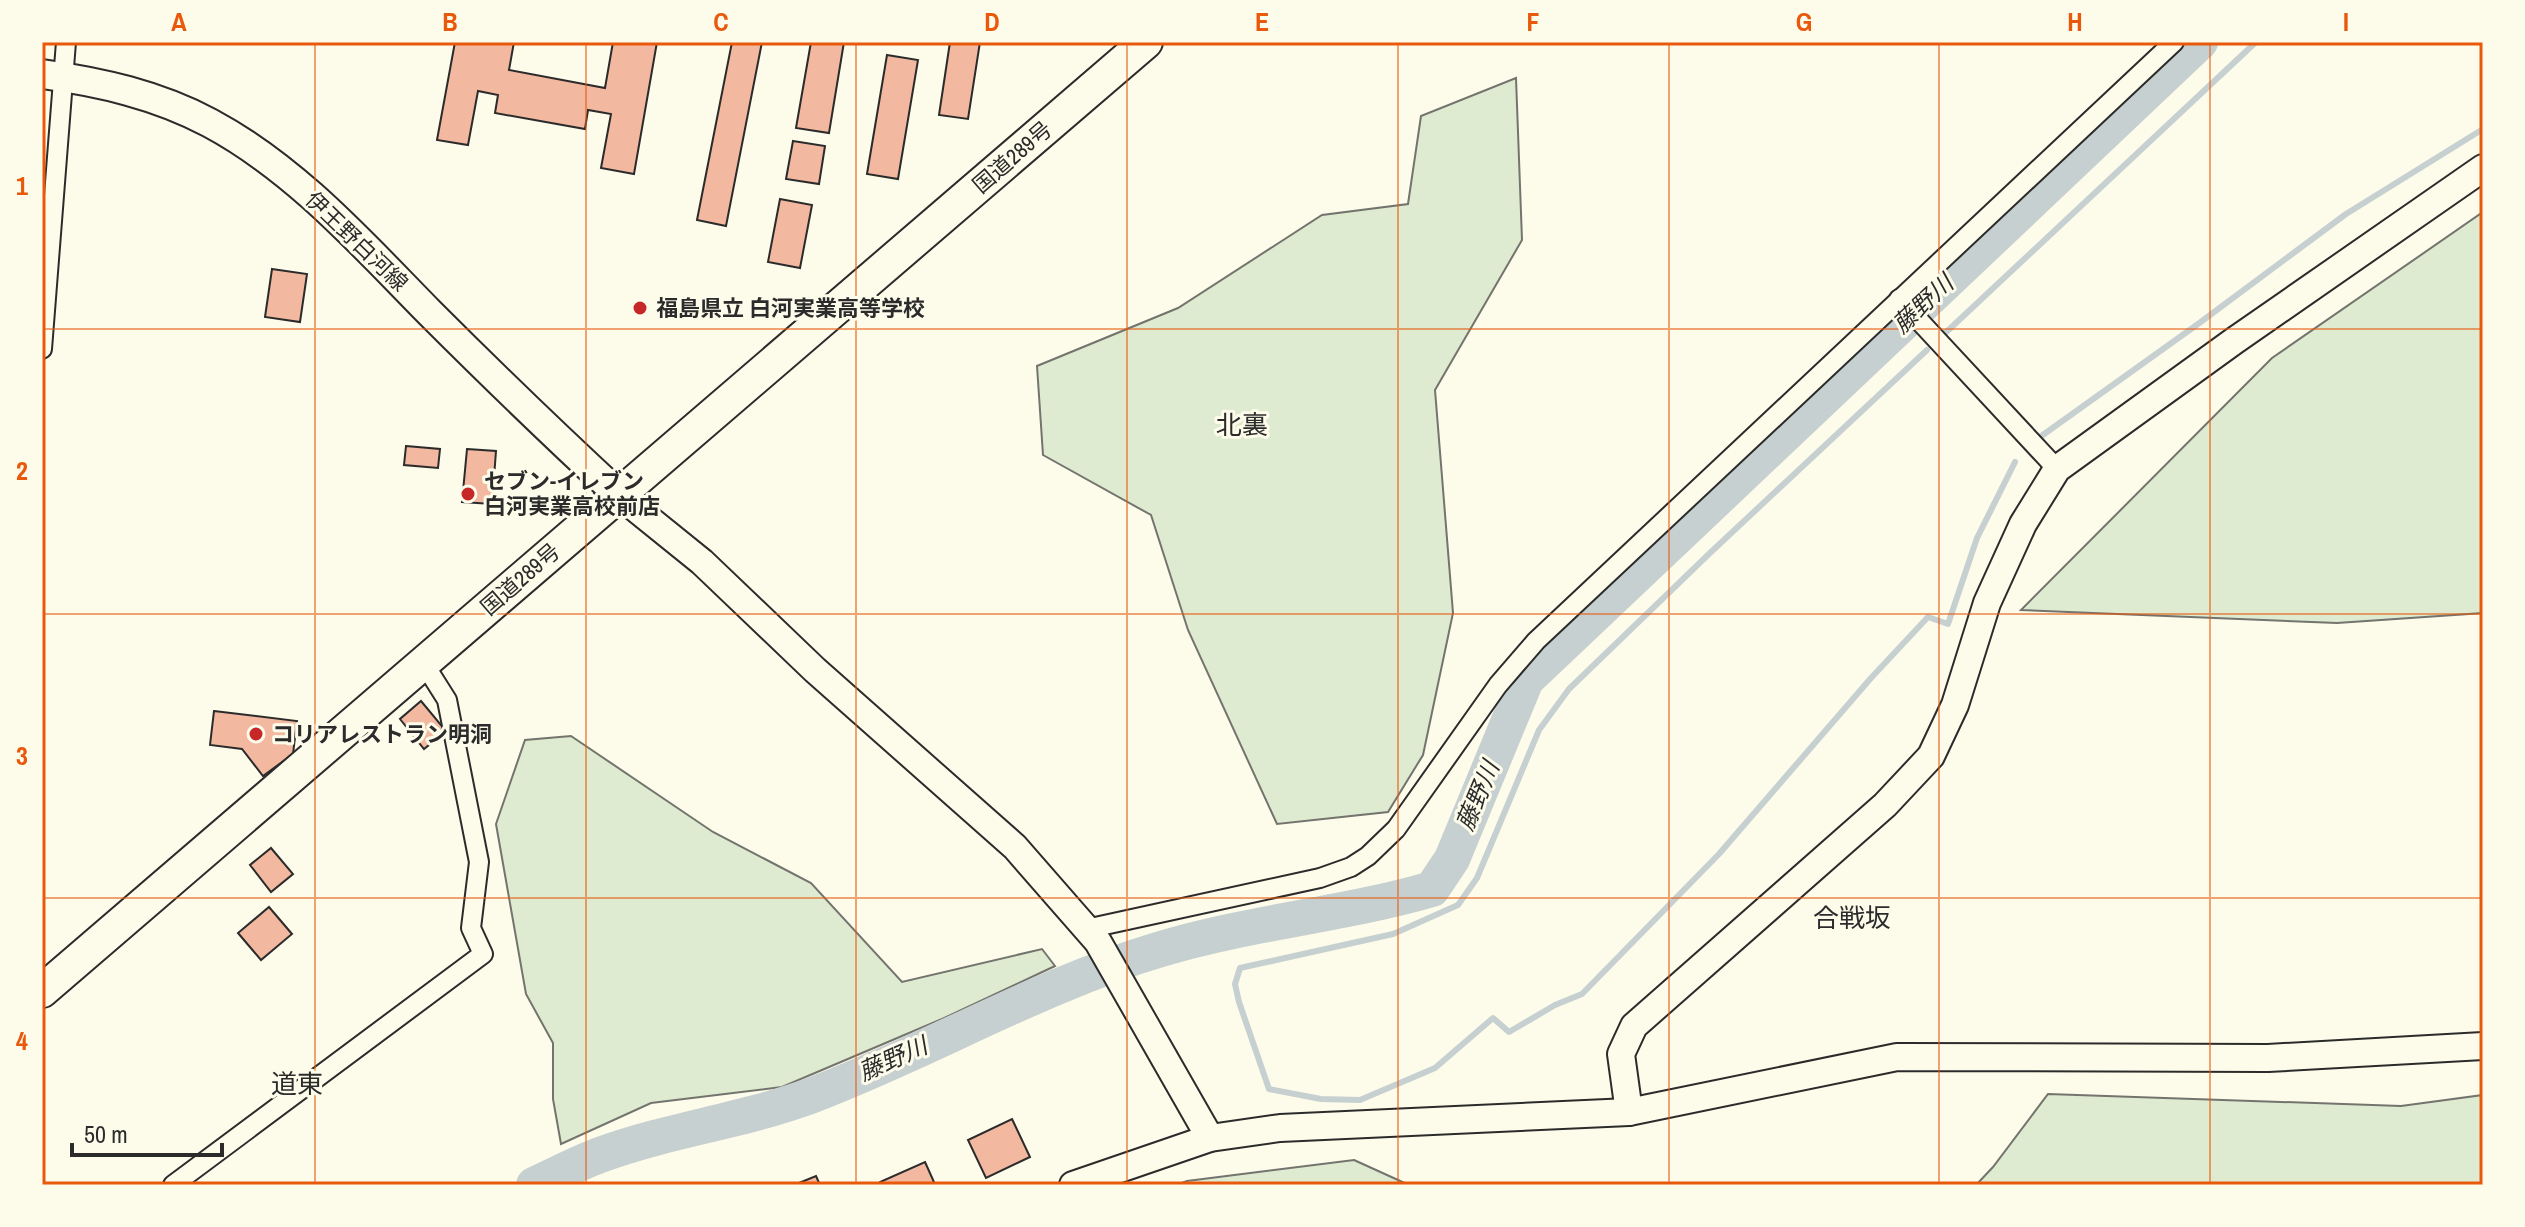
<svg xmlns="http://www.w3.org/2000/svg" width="2525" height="1227" font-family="'Archivo Narrow','Noto Sans JP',sans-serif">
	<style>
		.green { fill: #deebd1; stroke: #74746e; stroke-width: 2 }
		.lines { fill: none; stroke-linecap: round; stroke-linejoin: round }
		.stream { stroke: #c7d0d0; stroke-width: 6 }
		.river { stroke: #c7d0d0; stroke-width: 36 }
		.building { fill: #f2b8a0; stroke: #2b2b2b; stroke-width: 2 }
		.street-casing { stroke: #2b2b2b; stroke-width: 22 }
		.secondary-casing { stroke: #2b2b2b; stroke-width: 30 }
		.primary-casing { stroke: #2b2b2b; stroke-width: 32 }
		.highway-casing { stroke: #2b2b2b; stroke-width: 36 }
		.street { stroke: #fdfbea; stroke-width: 18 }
		.secondary { stroke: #fdfbea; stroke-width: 26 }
		.primary { stroke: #fdfbea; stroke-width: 28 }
		.highway { stroke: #fdfbea; stroke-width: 32 }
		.grid { fill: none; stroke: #e8590c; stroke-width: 2; stroke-opacity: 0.55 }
		.poi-dot { fill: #c62828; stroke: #fdfbea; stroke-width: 3 }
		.labels { text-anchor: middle; stroke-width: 6; stroke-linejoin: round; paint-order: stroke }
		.street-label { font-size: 22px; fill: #2b2b2b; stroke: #fdfbea }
		.poi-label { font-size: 22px; font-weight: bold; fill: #2b2b2b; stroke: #fdfbea; text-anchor: start }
		.water-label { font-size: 24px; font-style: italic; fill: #2b2b2b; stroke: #fdfbea }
		.quarter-label { font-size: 26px; fill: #2b2b2b; stroke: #fdfbea }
		.neatline { fill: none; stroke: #e8590c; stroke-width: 3 }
		.grid-label { font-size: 26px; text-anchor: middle; font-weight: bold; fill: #e8590c }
	</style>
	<rect width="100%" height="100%" fill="#fdfbea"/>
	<g class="green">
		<path d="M1516 78 1522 240 1435 390 1453 613 1423 755 1388 812 1277 824 1188 630 1151 515 1043 455 1037 366 1178 308 1322 215 1408 204 1421 116Z"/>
		<path d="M2483 212V613L2337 623 2021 610 2272 358Z"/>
		<path d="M571 736 713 832 811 883 902 982 1042 949 1055 966 942 1019 782 1087 651 1103 561 1144 553 1099V1043L526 994 496 824 525 740Z"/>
		<path d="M2048 1094 2401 1106 2483 1095V1185H1976L1993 1167Z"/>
		<path d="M1354 1160 1409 1185H1176L1187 1181Z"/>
	</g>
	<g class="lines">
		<g class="stream">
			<path d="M1941 337 2256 42"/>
			<path d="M1927 350 1711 552 1569 689 1539 730 1477 878 1458 905 1393 934 1240 968 1235 984 1239 1002 1269 1089 1321 1099 1360 1100 1435 1068 1493 1018 1509 1032 1555 1005 1582 994 1719 854 1871 678 1928 617 1948 624 1977 538 2015 462"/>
			<path d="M2040 437 2198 324 2346 214 2483 129"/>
		</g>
		<path class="river" d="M534 1185C556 1175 578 1163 600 1155 668 1130 742 1121 810 1096 929 1051 1039 985 1161 949 1250 922 1343 915 1432 889L1452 859 1526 680 2200 42"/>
	</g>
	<g class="building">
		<path d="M455 42H514L509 70 605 88 613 42H657L634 174 601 168 611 114 588 110 585 129 495 113 498 95 478 91 468 145 437 140Z"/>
		<path d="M732 42H762L726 226 697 220Z"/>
		<path d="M811 42H844L829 133 796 128Z"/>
		<path d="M950 42H980L968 119 939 115Z"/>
		<path d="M887 55 918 60 898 179 867 174Z"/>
		<path d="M793 141 825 146 819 184 786 179Z"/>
		<path d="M780 199 812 205 800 268 768 262Z"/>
		<path d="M272 269 307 274 300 322 265 317Z"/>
		<path d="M406 446 440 449 438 468 404 465Z"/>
		<path d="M467 449 496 451 492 504 462 502Z"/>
		<path d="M421 701 446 731 424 749 400 719Z"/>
		<path d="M214 711 297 721 293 754 263 776 242 749 210 745Z"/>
		<path d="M271 848 293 874 271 892 250 865Z"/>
		<path d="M269 907 292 934 261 960 238 933Z"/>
		<path d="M1012 1119 1030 1157 986 1178 968 1140Z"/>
		<path d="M925 1162 934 1182 928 1185H881L880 1182Z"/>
		<path d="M816 1176 820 1185H794Z"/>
	</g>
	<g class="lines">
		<g class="street-casing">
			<g id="street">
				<path d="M1899 299 2057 469"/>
				<path d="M42 349 66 42"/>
				<path d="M1086 929 1320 878 1351 867 1368 856 1396 829 1498 685 1536 641 2174 42"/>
				<path d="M173 1185 483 954 471 928 479 862 447 700 423 662"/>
			</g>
		</g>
		<g class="secondary-casing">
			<g id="secondary">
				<path d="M619 495 702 562 815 670 1015 847 1098 942 1210 1138"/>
				<path d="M1629 1112 1621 1054 1634 1026 1885 805 1931 756 1955 705 1987 603 2023 524 2057 469 2234 341 2483 168"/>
				<path d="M1073 1185 1210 1138 1280 1128 1629 1112 1897 1057 2268 1058 2483 1046"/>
			</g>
		</g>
		<g class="primary-casing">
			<path id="primary" d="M42 74C100 82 158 95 210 123 296 169 363 245 430 313 492 375 554 435 619 495"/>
		</g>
		<g class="highway-casing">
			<path id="highway" d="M42 991 1146 42"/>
		</g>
		<use href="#street" class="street"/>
		<use href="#secondary" class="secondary"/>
		<use href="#primary" class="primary"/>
		<use href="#highway" class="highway"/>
	</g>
	<path class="grid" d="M315 42V1185M586 42V1185M856 42V1185M1127 42V1185M1398 42V1185M1669 42V1185M1939 42V1185M2210 42V1185M42 329H2483M42 614H2483M42 898H2483"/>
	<g class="poi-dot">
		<circle cx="640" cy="308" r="8"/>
		<circle cx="468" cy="494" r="8"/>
		<circle cx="256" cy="734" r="8"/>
	</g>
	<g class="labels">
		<g class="street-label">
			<text transform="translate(1012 157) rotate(-41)" y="8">国道289号</text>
			<text transform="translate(357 241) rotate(44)" y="8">伊王野白河線</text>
			<text transform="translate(520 579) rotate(-41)" y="8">国道289号</text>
		</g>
		<g class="poi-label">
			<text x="656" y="316">福島県立 白河実業高等学校</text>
			<text x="484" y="489">セブン-イレブン<tspan x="484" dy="25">白河実業高校前店</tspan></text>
			<text x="272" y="742">コリアレストラン明洞</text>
		</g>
		<g class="water-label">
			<text transform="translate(1923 304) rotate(-43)" y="8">藤野川</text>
			<text transform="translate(1478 796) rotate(-67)" y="8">藤野川</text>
			<text transform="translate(893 1059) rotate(-24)" y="8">藤野川</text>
		</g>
		<g class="quarter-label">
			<text x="1242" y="434">北裏</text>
			<text x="1852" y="927">合戦坂</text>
			<text x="297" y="1093">道東</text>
		</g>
	</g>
	<rect width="2525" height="1227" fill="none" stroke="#fdfbea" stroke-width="88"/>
	<path d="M72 1143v12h150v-12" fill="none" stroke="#2b2b2b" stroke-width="4"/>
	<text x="84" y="1143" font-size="24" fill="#2b2b2b" stroke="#fdfbea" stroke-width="6" paint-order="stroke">50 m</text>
	<rect x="44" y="44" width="2437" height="1139" class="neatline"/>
	<g class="grid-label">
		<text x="179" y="31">A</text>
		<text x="450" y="31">B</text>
		<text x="721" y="31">C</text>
		<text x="992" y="31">D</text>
		<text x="1262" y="31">E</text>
		<text x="1533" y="31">F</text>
		<text x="1804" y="31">G</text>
		<text x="2075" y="31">H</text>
		<text x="2346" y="31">I</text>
		<text x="22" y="195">1</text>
		<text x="22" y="480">2</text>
		<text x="22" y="765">3</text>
		<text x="22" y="1050">4</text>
	</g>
</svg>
